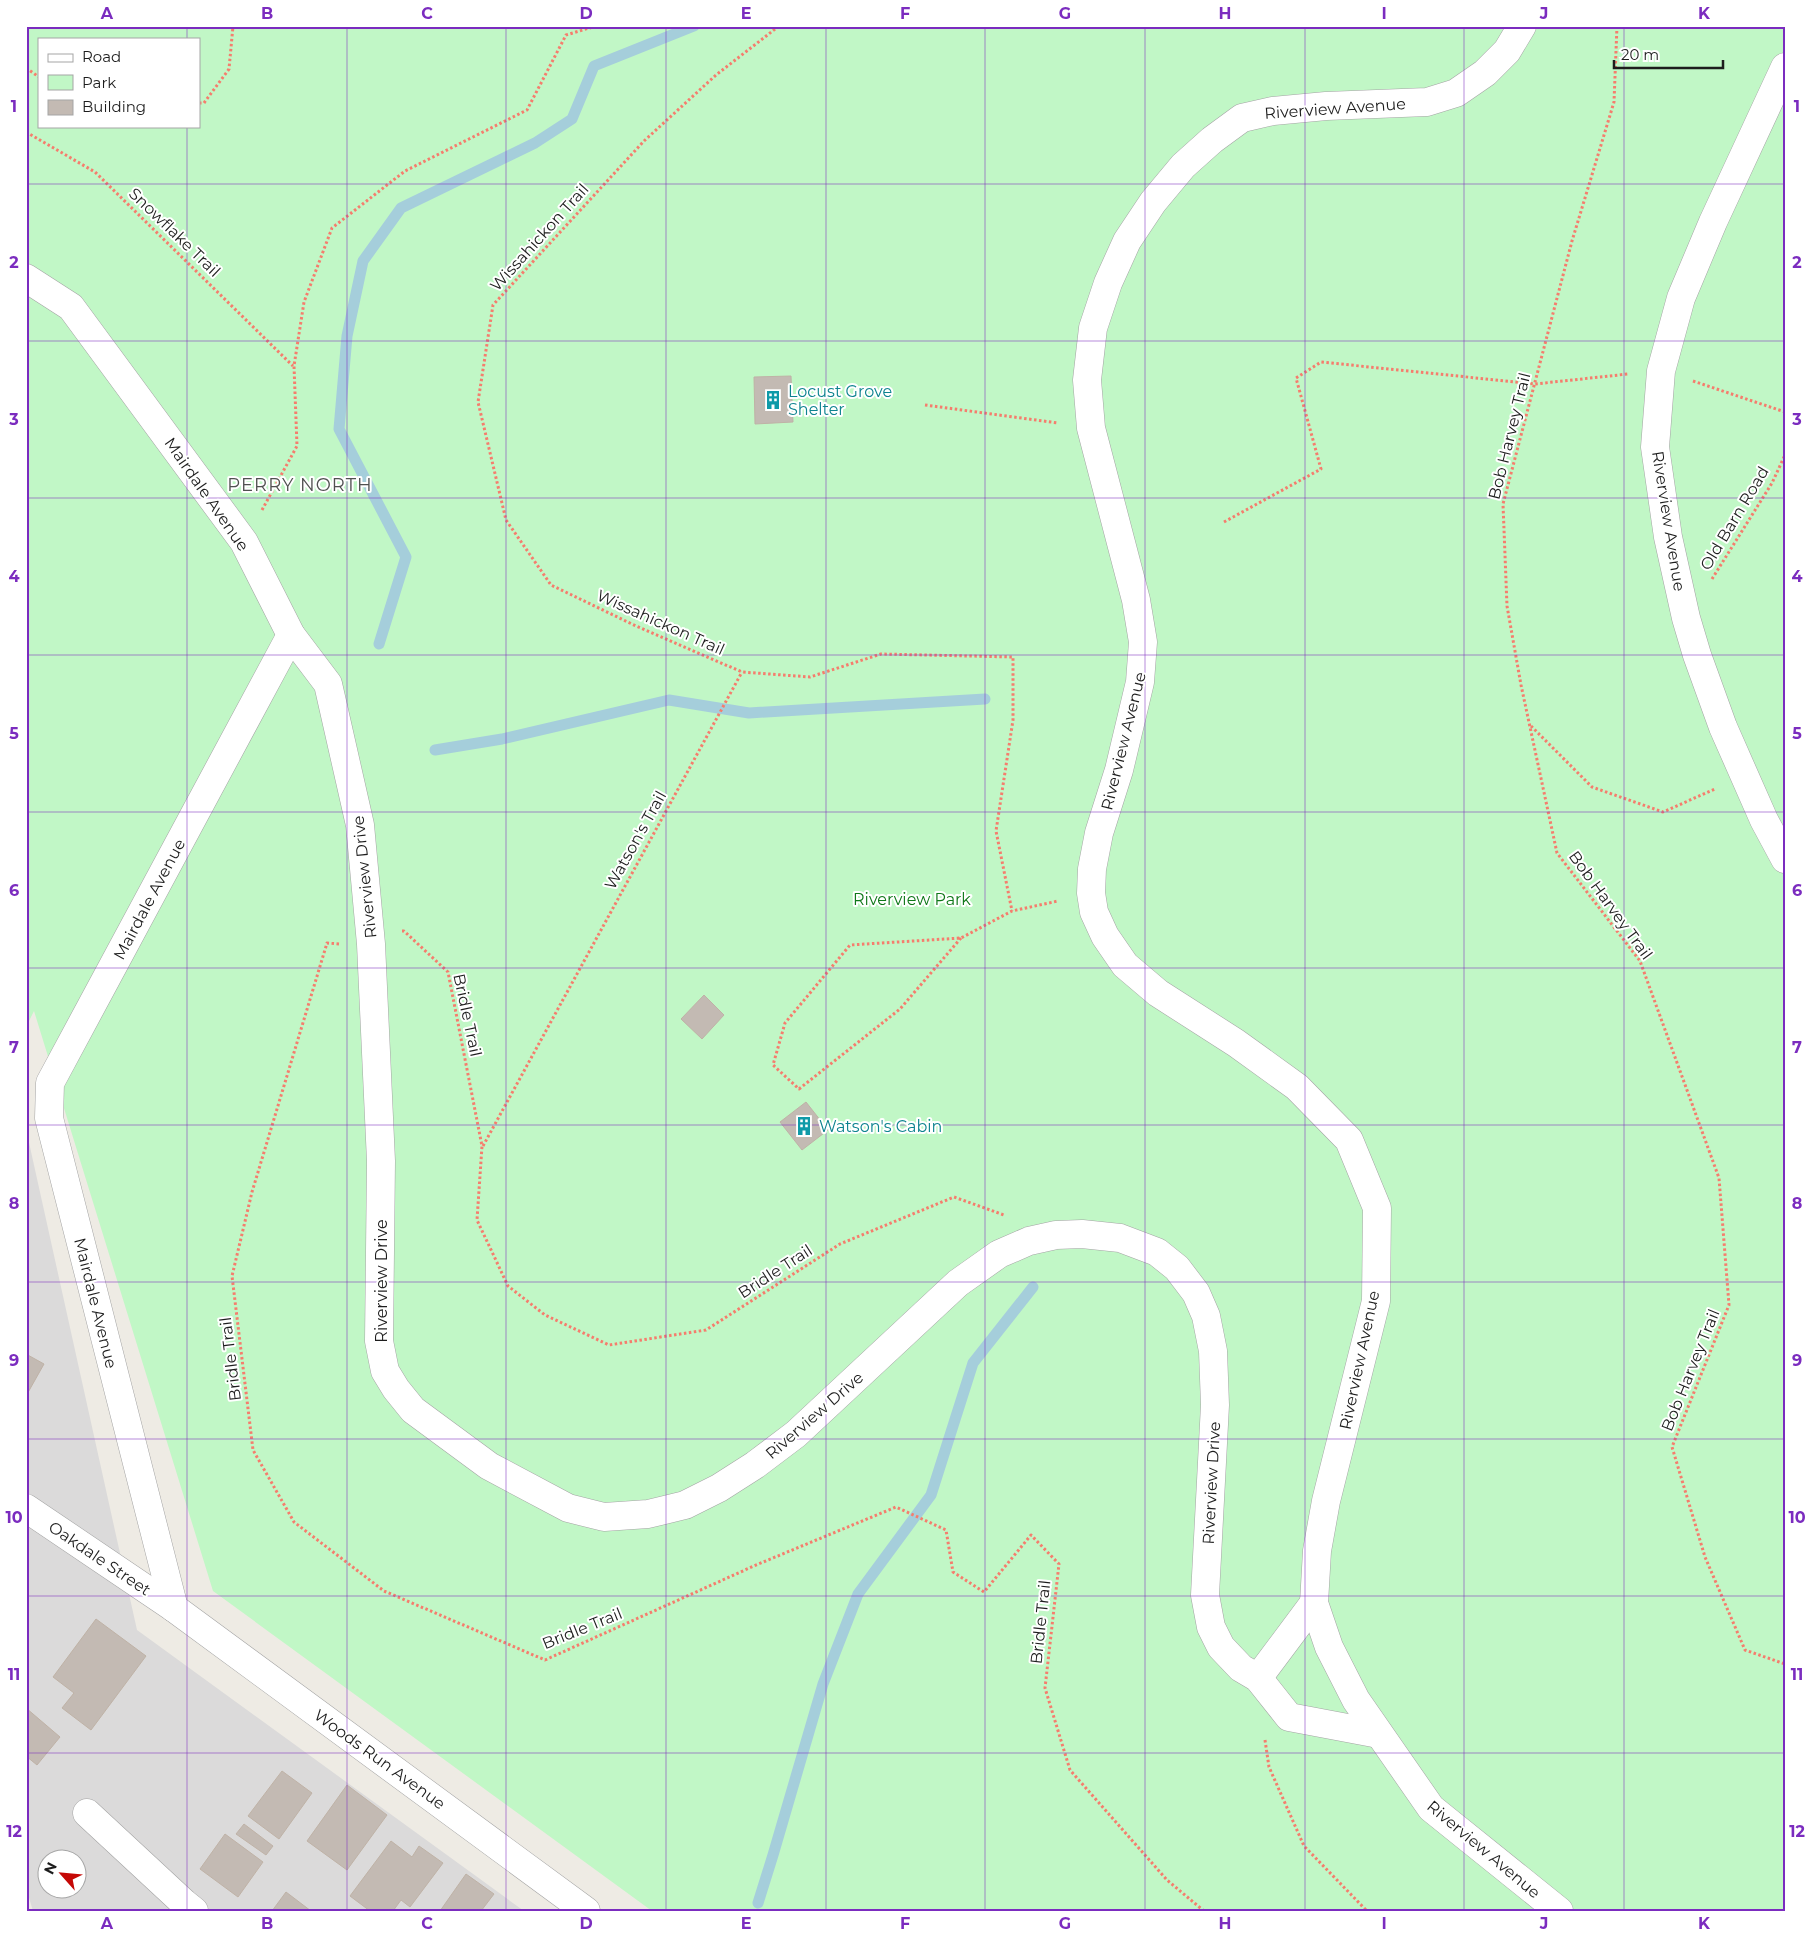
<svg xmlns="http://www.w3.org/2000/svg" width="1811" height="1937" font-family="Montserrat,sans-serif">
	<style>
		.residential { fill: #dbdada; fill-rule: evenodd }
		.park { fill: #c1f7c6; fill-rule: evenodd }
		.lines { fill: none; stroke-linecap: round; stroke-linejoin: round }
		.stream { stroke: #a5cedb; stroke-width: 11 }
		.building { fill: #c3bab3; stroke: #bfb2a6 }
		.minor-casing { stroke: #a4a4a4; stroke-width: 29 }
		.path { stroke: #f57d6d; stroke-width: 3; stroke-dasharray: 2.5 2.5; stroke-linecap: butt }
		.minor { stroke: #fff; stroke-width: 28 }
		.grid { fill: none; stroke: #7b2cbf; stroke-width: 1; stroke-opacity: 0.55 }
		.labels { text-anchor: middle; stroke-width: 4; stroke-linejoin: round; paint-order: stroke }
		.street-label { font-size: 16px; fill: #1d1d1d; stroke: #fff }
		.culture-label { font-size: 16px; fill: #0d838f; stroke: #fff; text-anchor: start }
		.park-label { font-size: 16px; fill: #0f7819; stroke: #fff }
		.neighbourhood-label { font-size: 18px; letter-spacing: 1px; fill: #505050; stroke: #fff }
		.neatline { fill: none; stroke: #7b2cbf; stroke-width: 2 }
		.grid-label { font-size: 16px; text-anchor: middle; font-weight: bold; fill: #7b2cbf }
	</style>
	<rect width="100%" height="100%" fill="#eeebe4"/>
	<path class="residential" d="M26 1129 137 1630 524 1911H33L26 1888ZM48 1860H78V1890H48Z"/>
	<path class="park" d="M26 26H1785V1911H652L213 1591 34 1011 26 1027ZM39 39H199V126H39Z"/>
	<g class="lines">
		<g class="stream">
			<path d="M379 644 406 557 339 429 347 336 363 261 401 208 535 143 572 119 594 66 694 26"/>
			<path d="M435 750 502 739 669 700 749 713 985 699"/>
			<path d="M758 1903 773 1855 823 1684 858 1594 931 1495 973 1363 1033 1287"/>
		</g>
	</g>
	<g class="building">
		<path d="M791 376 793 422 755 424 754 377Z"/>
		<path d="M704 995 724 1015 702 1039 681 1019Z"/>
		<path d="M806 1102 828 1130 802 1150 780 1122Z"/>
		<path d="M26 1354 44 1364 26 1396Z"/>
		<path d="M96 1619 146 1656 91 1730 62 1708 74 1693 53 1677Z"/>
		<path d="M26 1708 60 1737 37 1765 26 1756Z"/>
		<path d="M282 1771 312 1793 279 1839 248 1816Z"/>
		<path d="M347 1785 387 1815 347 1870 307 1841Z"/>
		<path d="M244 1824 273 1846 266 1855 236 1834Z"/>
		<path d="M225 1834 263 1862 238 1897 200 1869Z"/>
		<path d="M391 1841 412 1857 419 1846 443 1863 410 1907 401 1900 393 1911H370L350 1896Z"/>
		<path d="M466 1874 494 1894 481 1911H440Z"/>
		<path d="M286 1892 311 1911H272Z"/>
	</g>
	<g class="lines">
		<g class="minor-casing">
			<g id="minor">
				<path d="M1522 26 1507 51 1485 73 1456 93 1427 102 1326 106 1273 111 1242 118 1212 140 1183 166 1153 202 1127 241 1108 283 1093 328 1087 380 1091 428 1136 600 1143 642 1140 682 1119 770 1099 833 1092 869 1091 893 1094 912 1105 936 1125 965 1158 993 1236 1043 1297 1087 1349 1140 1377 1208 1376 1301 1326 1501 1317 1551 1314 1603 1329 1647 1356 1700 1431 1808 1559 1911"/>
				<path d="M1785 67 1713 222 1681 298 1661 371 1655 447 1668 537 1686 618 1697 655 1723 727 1764 820 1785 859"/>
				<path d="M26 278 71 307 244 542 291 635 328 684 360 825 371 944 381 1161 379 1341 385 1371 396 1389 413 1410 489 1466 568 1508 604 1517 648 1514 685 1505 719 1488 755 1465 796 1434 958 1283 999 1254 1029 1241 1056 1235 1082 1234 1120 1238 1157 1252 1177 1268 1196 1293 1206 1316 1213 1351 1215 1405 1205 1595 1211 1627 1221 1647 1241 1668 1258 1678 1289 1717 1379 1734"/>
				<path d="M26 1508 174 1608 586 1911"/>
				<path d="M174 1608 49 1118 50 1083 291 635"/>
				<path d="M1258 1678 1314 1603"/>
				<path d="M87 1813 184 1903 194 1911"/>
			</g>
		</g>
		<g class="path">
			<path d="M779 26 716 75 644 141 493 305 478 402 506 520 551 585 636 626 742 672 810 677 881 654 1013 657V720L996 831 1012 911"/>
			<path d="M1617 26 1614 102 1572 241 1503 504 1507 606 1521 685 1557 853 1640 961 1719 1178 1729 1305 1672 1447 1705 1557 1745 1650 1785 1664"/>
			<path d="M26 68 39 77"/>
			<path d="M199 103H204L229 69 233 26"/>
			<path d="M26 132 95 172 293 366"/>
			<path d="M1693 381 1785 412"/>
			<path d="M925 405 1058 423"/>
			<path d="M262 510 297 446 294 366 304 302 332 228 405 171 527 110 566 35 596 26"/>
			<path d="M1224 522 1321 469 1296 378 1321 362 1535 384 1628 374"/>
			<path d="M1712 579 1772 483 1785 455"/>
			<path d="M1531 726 1592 787 1663 812 1715 789"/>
			<path d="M402 931H404L448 972 482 1146 477 1220 508 1286 545 1315 609 1345 706 1330 840 1244 954 1197 1004 1215"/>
			<path d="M961 938 900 1009 799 1089 773 1065 785 1023 850 945 961 938 1012 911 1058 901"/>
			<path d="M339 944 327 943 252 1192 232 1276 253 1450 294 1522 384 1591 545 1660 756 1565 896 1507 946 1530 953 1572 984 1592 1031 1535 1059 1564 1045 1688 1070 1770 1167 1880 1204 1911"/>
			<path d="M483 1146 742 672"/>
			<path d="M1265 1740 1269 1767 1304 1846 1367 1911"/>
		</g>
		<use href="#minor" class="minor"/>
	</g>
	<path class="grid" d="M187 26V39M347 26V1911M506 26V1911M666 26V1911M826 26V1911M985 26V1911M1145 26V1911M1305 26V1911M1464 26V1911M1624 26V1911M187 126V1911M26 184H1785M26 341H1785M26 498H1785M26 655H1785M26 812H1785M26 968H1785M26 1125H1785M26 1282H1785M26 1439H1785M26 1596H1785M26 1753H1785"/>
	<defs>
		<g id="building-bare" transform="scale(1.5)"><path d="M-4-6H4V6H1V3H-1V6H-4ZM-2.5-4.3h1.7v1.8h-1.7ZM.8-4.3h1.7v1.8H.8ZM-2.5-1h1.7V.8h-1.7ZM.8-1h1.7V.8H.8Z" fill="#0f9aa8" stroke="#fff" stroke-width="2.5" paint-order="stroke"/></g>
	</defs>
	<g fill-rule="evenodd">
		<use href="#building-bare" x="773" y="400"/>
		<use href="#building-bare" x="804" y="1126"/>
	</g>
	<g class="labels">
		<g class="street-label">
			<text transform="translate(1335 108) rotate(-4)" y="6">Riverview Avenue</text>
			<text transform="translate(175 232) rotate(44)" y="6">Snowflake Trail</text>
			<text transform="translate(539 237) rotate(-48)" y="6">Wissahickon Trail</text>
			<text transform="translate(1509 436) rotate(-76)" y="6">Bob Harvey Trail</text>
			<text transform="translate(207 494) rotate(55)" y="6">Mairdale Avenue</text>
			<text transform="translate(1734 518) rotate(-59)" y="6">Old Barn Road</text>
			<text transform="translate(1669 521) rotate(81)" y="6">Riverview Avenue</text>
			<text transform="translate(661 622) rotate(24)" y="6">Wissahickon Trail</text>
			<text transform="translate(1123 741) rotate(-76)" y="6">Riverview Avenue</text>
			<text transform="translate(635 840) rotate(-61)" y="6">Watson's Trail</text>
			<text transform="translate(364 877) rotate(-96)" y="6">Riverview Drive</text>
			<text transform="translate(149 899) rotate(-62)" y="6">Mairdale Avenue</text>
			<text transform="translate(1611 905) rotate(54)" y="6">Bob Harvey Trail</text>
			<text transform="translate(468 1015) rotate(78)" y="6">Bridle Trail</text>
			<text transform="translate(775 1271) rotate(-33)" y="6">Bridle Trail</text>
			<text transform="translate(381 1281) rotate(-90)" y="6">Riverview Drive</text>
			<text transform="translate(96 1303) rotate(76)" y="6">Mairdale Avenue</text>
			<text transform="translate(230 1359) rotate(-97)" y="6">Bridle Trail</text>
			<text transform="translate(1359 1360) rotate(-78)" y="6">Riverview Avenue</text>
			<text transform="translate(1690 1370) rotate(-68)" y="6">Bob Harvey Trail</text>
			<text transform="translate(814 1415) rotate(-41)" y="6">Riverview Drive</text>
			<text transform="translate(1211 1483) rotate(-87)" y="6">Riverview Drive</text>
			<text transform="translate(100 1558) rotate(34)" y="6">Oakdale Street</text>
			<text transform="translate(1040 1622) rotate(-84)" y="6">Bridle Trail</text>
			<text transform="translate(582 1628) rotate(-22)" y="6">Bridle Trail</text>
			<text transform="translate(380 1759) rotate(36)" y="6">Woods Run Avenue</text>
			<text transform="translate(1484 1849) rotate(40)" y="6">Riverview Avenue</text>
		</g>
		<g class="culture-label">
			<text x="788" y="397">Locust Grove<tspan x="788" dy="18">Shelter</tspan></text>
			<text x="819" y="1132">Watson's Cabin</text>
		</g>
		<g class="park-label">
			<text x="912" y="905">Riverview Park</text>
		</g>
		<g class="neighbourhood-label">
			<text x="300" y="491">PERRY NORTH</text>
		</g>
	</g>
	<rect width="1811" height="1937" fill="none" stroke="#ffffff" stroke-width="55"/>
	<rect x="38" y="38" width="162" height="90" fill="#ffffff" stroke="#a5a5a5"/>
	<rect x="48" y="54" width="25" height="8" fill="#ffffff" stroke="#a5a5a5"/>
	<text x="82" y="62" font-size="15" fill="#1d1d1d">Road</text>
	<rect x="48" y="75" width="25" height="15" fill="#c1f7c6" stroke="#a5a5a5"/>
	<text x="82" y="88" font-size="15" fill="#1d1d1d">Park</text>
	<rect x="48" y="100" width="25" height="15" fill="#c3bab3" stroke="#a5a5a5"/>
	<text x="82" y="112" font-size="15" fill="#1d1d1d">Building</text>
	<g transform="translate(62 1874) rotate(297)"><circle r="24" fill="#ffffff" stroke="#a5a5a5"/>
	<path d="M0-4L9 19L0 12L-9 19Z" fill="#c50806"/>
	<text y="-8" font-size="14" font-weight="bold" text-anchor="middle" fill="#1d1d1d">N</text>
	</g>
	<path d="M1614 60v8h109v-8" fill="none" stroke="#1d1d1d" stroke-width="2.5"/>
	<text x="1621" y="60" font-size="15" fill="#1d1d1d" stroke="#ffffff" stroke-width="4" paint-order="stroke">20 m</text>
	<rect x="28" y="28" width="1756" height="1882" class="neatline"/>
	<g class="grid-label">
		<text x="107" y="19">A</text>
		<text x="267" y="19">B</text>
		<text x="427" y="19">C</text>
		<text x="586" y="19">D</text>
		<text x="746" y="19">E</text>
		<text x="905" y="19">F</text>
		<text x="1065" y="19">G</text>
		<text x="1225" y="19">H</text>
		<text x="1384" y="19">I</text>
		<text x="1544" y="19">J</text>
		<text x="1704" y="19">K</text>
		<text x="14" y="112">1</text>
		<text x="1797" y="112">1</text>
		<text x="14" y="268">2</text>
		<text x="1797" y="268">2</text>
		<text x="14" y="425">3</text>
		<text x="1797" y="425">3</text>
		<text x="14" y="582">4</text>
		<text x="1797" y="582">4</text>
		<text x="14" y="739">5</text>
		<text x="1797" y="739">5</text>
		<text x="14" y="896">6</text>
		<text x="1797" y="896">6</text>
		<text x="14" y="1053">7</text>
		<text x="1797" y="1053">7</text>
		<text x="14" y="1209">8</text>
		<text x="1797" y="1209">8</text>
		<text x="14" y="1366">9</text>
		<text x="1797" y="1366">9</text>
		<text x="14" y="1523">10</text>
		<text x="1797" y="1523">10</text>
		<text x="14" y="1680">11</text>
		<text x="1797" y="1680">11</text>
		<text x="14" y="1837">12</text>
		<text x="1797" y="1837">12</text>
		<text x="107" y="1929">A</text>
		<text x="267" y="1929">B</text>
		<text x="427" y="1929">C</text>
		<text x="586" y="1929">D</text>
		<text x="746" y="1929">E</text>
		<text x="905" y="1929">F</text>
		<text x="1065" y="1929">G</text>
		<text x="1225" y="1929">H</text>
		<text x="1384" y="1929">I</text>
		<text x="1544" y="1929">J</text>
		<text x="1704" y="1929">K</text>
	</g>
</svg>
